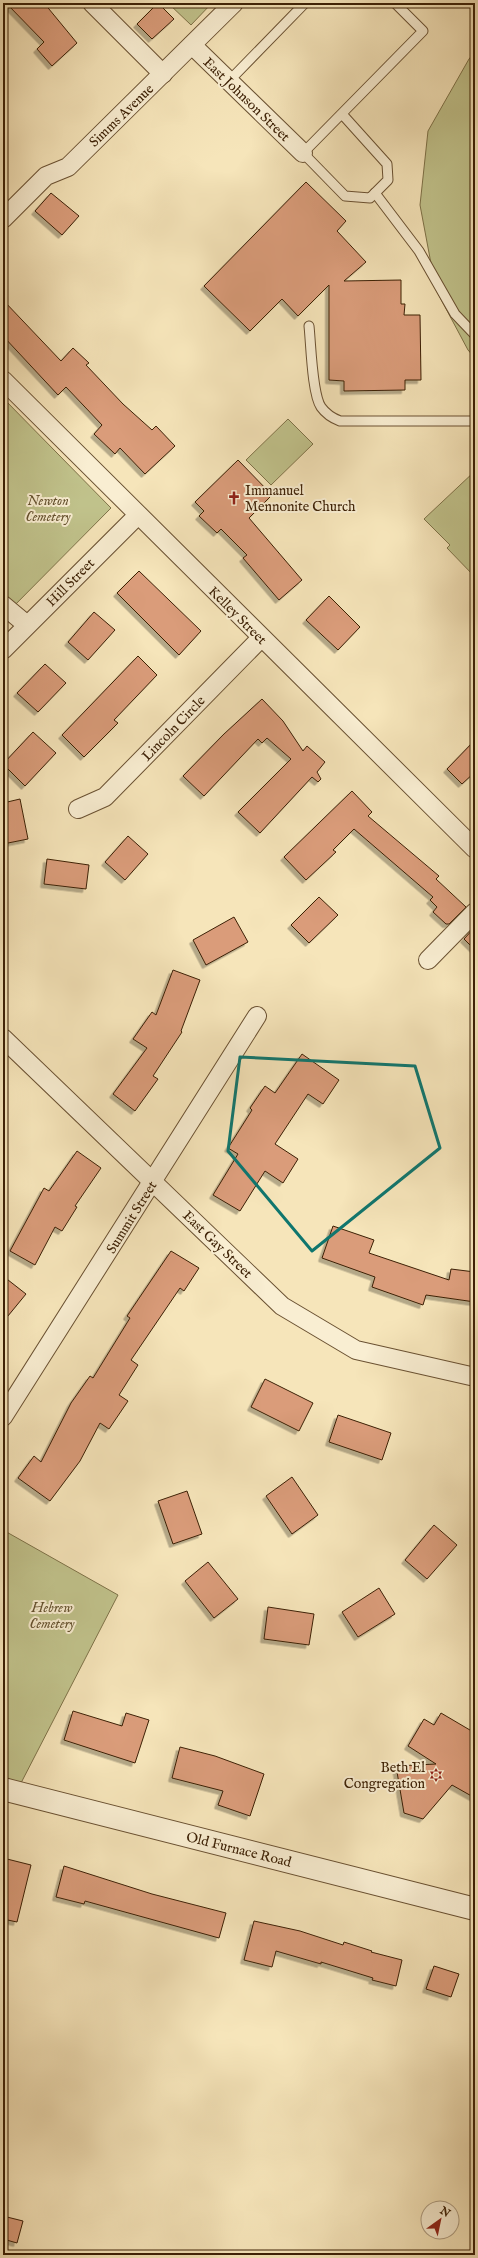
<svg xmlns="http://www.w3.org/2000/svg" width="478" height="2258" font-family="'IM FELL English',serif">
	<style>
		.green { fill: #c1c38c; stroke: #7e7248 }
		.building { fill: #da9c7a; stroke: #3c2005; filter: url(#shadow) }
		.lines { fill: none; stroke-linecap: round; stroke-linejoin: round }
		.service-casing { stroke: #6a5132; stroke-width: 11 }
		.minor-casing { stroke: #6a5132; stroke-width: 20 }
		.tertiary-casing { stroke: #6a5132; stroke-width: 24 }
		.service { stroke: #f9eed2; stroke-width: 9 }
		.minor { stroke: #f9eed2; stroke-width: 18 }
		.tertiary { stroke: #f9eed2; stroke-width: 22 }
		.marked { fill: none; stroke: #0f766e; stroke-width: 3; stroke-linejoin: round }
		.labels { text-anchor: middle; stroke-width: 4; stroke-linejoin: round; paint-order: stroke }
		.street-label { font-size: 14px; fill: #3c2005; stroke: #f9eed2 }
		.poi-label { font-size: 14px; fill: #3c2005; stroke: #f9eed2; text-anchor: start }
		.park-label { font-size: 14px; font-style: italic; fill: #64512e; stroke: #f9eed2 }
	</style>
	<defs>
		<filter id="shadow"><feDropShadow dx="-3.5" dy="3.5" stdDeviation="0" flood-color="#0004"/></filter>
	</defs>
	<rect width="100%" height="100%" fill="#f6e5ba"/>
	<filter id="stains"><feTurbulence type="fractalNoise" baseFrequency=".005" numOctaves="4"/><feColorMatrix values="0 0 0 0 .2 0 0 0 0 .09 0 0 0 0 .02 0 0 0 .5 -.17"/></filter>
	<radialGradient id="worn" r=".72"><stop offset=".6" stop-color="#630" stop-opacity="0"/><stop offset="1" stop-color="#630" stop-opacity=".3"/></radialGradient>
	<g class="green">
		<path d="M168 3H212L191 25Z"/>
		<path d="M475 52V358L468 350 436 290 420 205 428 131 469 59Z"/>
		<path d="M3 398 111 508 3 617Z"/>
		<path d="M288 419 313 444 271 485 246 460Z"/>
		<path d="M475 471V577L447 548 450 545 424 519Z"/>
		<path d="M3 1530 118 1595 21 1783 3 1777Z"/>
	</g>
	<g class="building">
		<path d="M6 3H44L77 43 52 66 37 49 44 42Z"/>
		<path d="M158 3 174 19 152 39 137 24Z"/>
		<path d="M306 182 346 221 337 231 366 262 344 281 401 280V304H405L404 315H420L421 380H405V390L344 391V381L329 380V285L298 316 282 299 250 331 204 286Z"/>
		<path d="M51 193 79 216 62 235 35 211Z"/>
		<path d="M3 300 61 361 73 348 89 363 86 365 123 404 152 430 156 426 175 446 145 474 120 448 115 454 94 434 102 425 66 387 58 395 3 336Z"/>
		<path d="M238 460 272 495 249 518 302 580 279 600 243 558 247 555 221 529 217 533 199 516 204 511 195 502Z"/>
		<path d="M139 571 201 631 179 655 117 593Z"/>
		<path d="M329 596 360 627 338 650 306 620Z"/>
		<path d="M94 612 115 630 88 660 68 642Z"/>
		<path d="M138 656 157 675 114 720 118 723 84 757 62 735Z"/>
		<path d="M45 664 66 683 38 712 17 693Z"/>
		<path d="M262 699 283 721 303 751 307 746 325 762 317 772 321 779 318 782 312 777 260 833 238 812 291 759 267 738 262 743 258 739 204 796 183 776 224 734Z"/>
		<path d="M33 732 56 753 25 786 3 764Z"/>
		<path d="M475 740V772L462 784 447 769Z"/>
		<path d="M352 791 372 812 368 816 439 876 436 879 466 907 449 924H446L433 912 437 907 430 900 433 897 354 829 333 850 336 852 306 880 284 857Z"/>
		<path d="M20 799 28 839 3 844V803Z"/>
		<path d="M128 836 148 854 125 880 105 862Z"/>
		<path d="M47 859 89 865 86 889 44 884Z"/>
		<path d="M319 897 338 915 309 943 291 925Z"/>
		<path d="M234 917 248 942 206 965 193 940Z"/>
		<path d="M475 927V950L464 939Z"/>
		<path d="M173 970 200 980 181 1031 182 1032 153 1076 158 1079 135 1111 113 1094 147 1048 133 1039 152 1012 156 1015Z"/>
		<path d="M302 1054 339 1080 323 1104 308 1094 275 1144 298 1159 283 1183 265 1171 240 1211 213 1195 238 1154 228 1148 252 1110 250 1108 265 1086 275 1093Z"/>
		<path d="M77 1151 101 1168 75 1206 77 1207 62 1231 55 1227 35 1265 10 1251 44 1188 49 1191Z"/>
		<path d="M333 1226 374 1240 369 1253 449 1280 451 1269 475 1272V1302L426 1295 423 1305 372 1287 375 1277 322 1258Z"/>
		<path d="M171 1251 199 1268 184 1291 180 1288 131 1360 138 1365 119 1395 128 1401 109 1429 100 1423 80 1461 50 1501 18 1478 34 1456 41 1462 71 1403 90 1376 93 1378 130 1318 127 1316Z"/>
		<path d="M3 1276 26 1294 3 1322Z"/>
		<path d="M265 1379 313 1403 299 1431 251 1407Z"/>
		<path d="M338 1415 391 1433 382 1460 329 1442Z"/>
		<path d="M292 1477 318 1515 292 1534 266 1496Z"/>
		<path d="M187 1491 202 1534 173 1544 158 1501Z"/>
		<path d="M434 1525 457 1545 427 1579 405 1560Z"/>
		<path d="M208 1562 238 1599 214 1618 185 1581Z"/>
		<path d="M379 1588 395 1614 358 1637 342 1612Z"/>
		<path d="M268 1607 314 1614 309 1645 264 1639Z"/>
		<path d="M73 1711 122 1726 126 1713 149 1720 135 1763 64 1740Z"/>
		<path d="M441 1713 475 1733V1798L452 1785 423 1819 404 1813 396 1766 436 1764 408 1746 424 1719 434 1725Z"/>
		<path d="M180 1747 215 1756 264 1774 250 1816 218 1805 223 1791 172 1778Z"/>
		<path d="M3 1858 31 1865 17 1922 3 1919Z"/>
		<path d="M64 1866 152 1894 226 1913 219 1938 85 1901 84 1904 56 1897Z"/>
		<path d="M254 1921 300 1931 343 1945 344 1942 372 1951 371 1952 402 1960 396 1986 372 1980 373 1978 321 1962V1964L276 1951 272 1967 244 1960Z"/>
		<path d="M434 1966 459 1974 451 1997 426 1989Z"/>
		<path d="M3 2216 23 2221 17 2243 3 2239Z"/>
	</g>
	<g class="lines">
		<g class="service-casing">
			<g id="service">
				<path d="M229 81 305 3"/>
				<path d="M342 114 387 164 388 180 370 198 345 196 303 153 423 31 395 3"/>
				<path d="M375 193 419 251 455 314 475 335"/>
				<path d="M309 326C311 344 312 394 321 407 326 414 332 418 340 421H475"/>
			</g>
		</g>
		<g class="minor-casing">
			<g id="minor">
				<path d="M92 3 163 74"/>
				<path d="M192 45 303 153"/>
				<path d="M3 219 46 176 68 167 234 3"/>
				<path d="M3 380 475 849"/>
				<path d="M3 605 27 625"/>
				<path d="M3 650 138 515"/>
				<path d="M78 809 105 797 261 638"/>
				<path d="M428 960 475 912"/>
				<path d="M3 1038 282 1306 356 1350 475 1377"/>
				<path d="M3 1417 257 1016"/>
			</g>
		</g>
		<g class="tertiary-casing">
			<path id="tertiary" d="M3 1789 475 1909"/>
		</g>
		<use href="#service" class="service"/>
		<use href="#minor" class="minor"/>
		<use href="#tertiary" class="tertiary"/>
	</g>
	<path class="marked" d="M240 1057 415 1066 440 1148 312 1251 228 1151Z"/>
	<defs>
		<g id="church-bare" transform="scale(1.08)"><path d="M-1.2-6h2.4v3.5h3.3v2.4h-3.3V6h-2.4V-.1h-3.3v-2.4h3.3Z" fill="#8f2418" stroke="#f9eed2" stroke-width="2.5" paint-order="stroke"/></g>
		<g id="synagogue-bare" transform="scale(1.08)"><path d="M0-6.5L5.6 3.2H-5.6ZM0 6.5L5.6-3.2H-5.6Z" fill="#8f2418" stroke="#f9eed2" stroke-width="2.5" paint-order="stroke"/></g>
	</defs>
	<g fill-rule="evenodd">
		<use href="#church-bare" x="234" y="498"/>
		<use href="#synagogue-bare" x="436" y="1775"/>
	</g>
	<g class="labels">
		<g class="street-label">
			<text transform="translate(247 99) rotate(44)" y="5">East Johnson Street</text>
			<text transform="translate(121 115) rotate(-44)" y="5">Simms Avenue</text>
			<text transform="translate(70 582) rotate(-45)" y="5">Hill Street</text>
			<text transform="translate(238 615) rotate(45)" y="5">Kelley Street</text>
			<text transform="translate(173 728) rotate(-46)" y="5">Lincoln Circle</text>
			<text transform="translate(131 1217) rotate(-58)" y="5">Summit Street</text>
			<text transform="translate(218 1244) rotate(44)" y="5">East Gay Street</text>
			<text transform="translate(239 1849) rotate(14)" y="5">Old Furnace Road</text>
		</g>
		<g class="poi-label">
			<text x="245" y="495">Immanuel<tspan x="245" dy="16">Mennonite Church</tspan></text>
			<text x="425" y="1772" text-anchor="end">Beth El<tspan x="425" dy="16">Congregation</tspan></text>
		</g>
		<g class="park-label">
			<text x="48" y="505">Newton<tspan x="48" dy="16">Cemetery</tspan></text>
			<text x="52" y="1612">Hebrew<tspan x="52" dy="16">Cemetery</tspan></text>
		</g>
	</g>
	<rect width="478" height="2258" fill="none" stroke="#f6e5ba" stroke-width="16"/>
	<rect x="4" y="4" width="470" height="2250" fill="none" stroke="#3c2005" stroke-width="2"/>
	<rect x="8" y="8" width="462" height="2242" fill="none" stroke="#3c2005"/>
	<g transform="translate(440 2220) rotate(33)"><circle r="19" fill="#f9eed2" stroke="#ad9c80"/>
	<path d="M0-3L7 15L0 10L-7 15Z" fill="#8f2418"/>
	<text y="-6" font-size="11" font-weight="bold" text-anchor="middle" fill="#3c2005">N</text>
	</g>
	<rect width="100%" height="100%" filter="url(#stains)"/>
	<rect width="100%" height="100%" fill="url(#worn)"/>
</svg>
